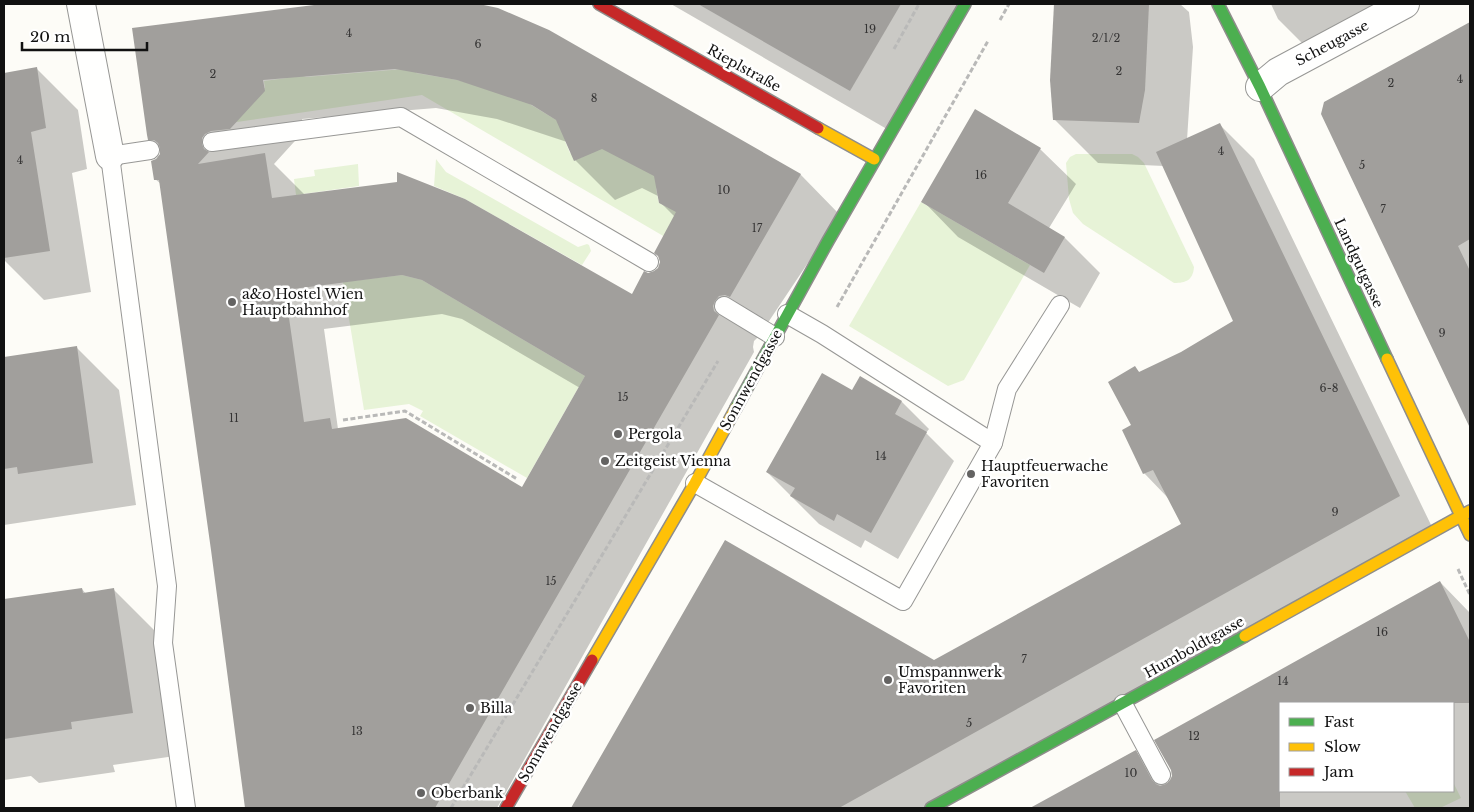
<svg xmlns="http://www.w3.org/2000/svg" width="1474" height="812" font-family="'Libre Baskerville',serif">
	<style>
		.green { fill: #e7f3d7 }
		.shadow { fill: #0003; fill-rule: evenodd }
		.building { fill: #a19f9c; fill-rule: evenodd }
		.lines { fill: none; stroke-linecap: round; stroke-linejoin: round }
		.lane-casing { stroke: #979795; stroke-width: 20 }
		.street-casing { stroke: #979795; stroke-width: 30 }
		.fast-casing { stroke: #8e8d8b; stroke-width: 14 }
		.slow-casing { stroke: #8e8d8b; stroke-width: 14 }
		.jam-casing { stroke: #8e8d8b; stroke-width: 14 }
		.path { stroke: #b9b9b8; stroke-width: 3; stroke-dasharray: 5 2.5; stroke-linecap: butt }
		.lane { stroke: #fffffe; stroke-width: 18 }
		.street { stroke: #fffffe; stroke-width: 28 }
		.fast { stroke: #4caf50; stroke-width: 11 }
		.slow { stroke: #ffc107; stroke-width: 11 }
		.jam { stroke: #c62828; stroke-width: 11 }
		.poi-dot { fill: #646362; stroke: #fff; stroke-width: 2 }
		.labels { text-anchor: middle; stroke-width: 5; stroke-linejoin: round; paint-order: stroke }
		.number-label { font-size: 11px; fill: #353434 }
		.street-label { font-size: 14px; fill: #111; stroke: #fff }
		.poi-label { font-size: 14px; fill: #111; stroke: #fff; text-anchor: start }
	</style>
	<rect width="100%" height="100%" fill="#fdfcf7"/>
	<g class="green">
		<path d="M416 57V73L457 80 513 94 571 129 565 141 570 153 581 158 596 143 661 179 656 189 659 203 669 208 680 202 677 244 422 95 216 125 257 90 265 88 264 81 287 78 286 70 306 77 404 69Z"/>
		<path d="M1076 154H1132L1138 157 1144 163 1194 267C1193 280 1186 283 1174 283L1083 224 1073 213 1069 199 1066 163 1070 157Z"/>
		<path d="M436 159 446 172 578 247 587 244 589 245 591 251 582 265 465 199 434 186Z"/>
		<path d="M358 164 359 186 296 195 294 179 315 176 314 170Z"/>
		<path d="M921 202 1030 265 964 380 948 386 849 326Z"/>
		<path d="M402 275 422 280 585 376 527 478 420 416 423 411 409 404 364 410 343 282Z"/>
		<path d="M1453 782 1461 798 1440 808H1415L1405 791H1453Z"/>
	</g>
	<g class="shadow">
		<path d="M342 4H473L484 6 548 31 801 175 840 215 759 336 754 341 753 347 754 352 497 808H246L216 578 161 184 155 179 157 160 161 155V151L149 139 285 9ZM436 108 497 119 567 142 575 160 615 200 642 188 658 196 660 202 675 217 659 268 654 273 648 274 632 295 304 194 274 164 304 131 302 119ZM442 314 462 319 580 388 522 489 338 429 324 329Z"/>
		<path d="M671 4H967L892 132Z"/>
		<path d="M1055 4H1180L1189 12 1193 47 1187 140 1220 125 1254 159 1433 529 932 808H572L725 542 934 661 1182 524 1169 499 1144 473 1133 426 1135 368 1140 373 1181 353 1234 321 1164 166 1098 163 1054 119 1052 80Z"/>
		<path d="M1271 4H1418L1318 59 1278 19Z"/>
		<path d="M1470 23V425L1322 114 1325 103Z"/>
		<path d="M36 68 78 110 87 169 72 173 91 292 44 300 4 260V74Z"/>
		<path d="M1040 149 1076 184 1049 228 1065 238 1100 273 1080 308 958 237 923 201Z"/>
		<path d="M76 347 119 390 136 505 4 525V358Z"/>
		<path d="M852 392 902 402 929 429 926 433 954 461 898 559 865 540 861 548 819 524 767 472Z"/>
		<path d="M1440 582 1470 613V808H1033L1135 751 1168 784ZM1280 703H1453V791H1280Z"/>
		<path d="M82 589 86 594 114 590 157 633 175 756 113 765 115 772 39 783 31 776 4 780V601Z"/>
	</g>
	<g class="building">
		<path d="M322 4H479L498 8 549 30 801 174 730 297 725 295 719 296 715 301 713 306 714 311 719 315 435 808H245L211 550 159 180H154L151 161 156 159 160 154V148L158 143 154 140H148L147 135 132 28ZM395 69 457 80 532 105 556 120 574 161 602 149 654 176 659 203 676 212 654 253 658 256 660 262 658 268 654 271 648 273 644 271 632 294 465 199 397 172V182L272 198 265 153 198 164 209 152 204 149 202 144V138L205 134 211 131 230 129 265 91 263 80ZM402 275 422 280 585 376 522 487 406 418 332 429 330 418 304 422 285 290Z"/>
		<path d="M698 4H901L850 91Z"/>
		<path d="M1054 4H1149L1145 90 1139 123 1053 120 1050 80Z"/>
		<path d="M1470 22V239L1458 246 1470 271V428L1321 114 1324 102Z"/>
		<path d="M37 67 46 128 31 132 50 251 4 258V73Z"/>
		<path d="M975 109 1041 148 1008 203 1065 237 1044 273 921 202Z"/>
		<path d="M1220 123 1400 496 839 808H571L725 540 934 660 1181 524 1153 470 1143 474 1122 430 1131 425 1108 382 1135 366 1139 372 1181 352 1233 321 1156 152Z"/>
		<path d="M77 346 93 463 18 474 17 467 4 469V357Z"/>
		<path d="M822 373 852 390 860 376 902 401 895 414 927 432 871 533 837 514 834 521 790 496 795 488 766 472Z"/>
		<path d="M1440 581 1470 642V703H1280V808H1030L1136 750 1152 780 1156 784 1160 786 1166 784 1170 780 1172 776 1171 770 1154 740Z"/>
		<path d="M82 588 83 593 114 588 133 713 71 722 72 729 4 739V599Z"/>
	</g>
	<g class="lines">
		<g class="lane-casing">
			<g id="lane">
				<path d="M212 142 401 117 649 262"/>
				<path d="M150 150 110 156 167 586 163 643 186 808"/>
				<path d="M724 306 775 337"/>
				<path d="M993 443 1007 389 1060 305"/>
				<path d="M695 483 903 601 993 443 822 334 787 314"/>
				<path d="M1123 704 1161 775"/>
			</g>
		</g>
		<g class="street-casing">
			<g id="street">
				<path d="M81 4 110 156"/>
				<path d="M1260 87 1278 72 1405 4"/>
			</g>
		</g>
		<g class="fast-casing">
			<g id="fast">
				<path d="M1218 4 1260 87 1387 359"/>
				<path d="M736 408 828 241 965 4"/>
				<path d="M931 808 1245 636"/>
			</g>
		</g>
		<g class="slow-casing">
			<g id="slow">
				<path d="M818 128 874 159"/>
				<path d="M1387 359 1470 535"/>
				<path d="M1245 636 1470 511"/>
				<path d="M592 660 695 483 736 408"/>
			</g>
		</g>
		<g class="jam-casing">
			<g id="jam">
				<path d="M599 4 818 128"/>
				<path d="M506 808 592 660"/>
			</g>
		</g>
		<g class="path">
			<path d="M1000 20 1009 4"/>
			<path d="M894 49 919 4"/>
			<path d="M837 307 988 41"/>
			<path d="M343 420 405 411 517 479"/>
			<path d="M1458 569 1470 595"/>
			<path d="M451 808 718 361"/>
		</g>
		<use href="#lane" class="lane"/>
		<use href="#street" class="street"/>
		<use href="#fast" class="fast"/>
		<use href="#slow" class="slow"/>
		<use href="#jam" class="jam"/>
	</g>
	<g class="poi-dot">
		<circle cx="232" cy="302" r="5"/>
		<circle cx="618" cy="434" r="5"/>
		<circle cx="605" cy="461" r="5"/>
		<circle cx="971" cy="474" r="5"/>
		<circle cx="888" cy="680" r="5"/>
		<circle cx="470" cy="708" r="5"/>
		<circle cx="421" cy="793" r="5"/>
	</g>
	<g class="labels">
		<g class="number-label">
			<text x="870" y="33">19</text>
			<text x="349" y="37">4</text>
			<text x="1106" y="42">2/1/2</text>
			<text x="478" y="48">6</text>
			<text x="1119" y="75">2</text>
			<text x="213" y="78">2</text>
			<text x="1460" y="83">4</text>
			<text x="1391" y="87">2</text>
			<text x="594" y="102">8</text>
			<text x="1221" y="155">4</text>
			<text x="20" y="164">4</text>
			<text x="1362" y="169">5</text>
			<text x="981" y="179">16</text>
			<text x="724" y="194">10</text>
			<text x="1383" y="213">7</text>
			<text x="757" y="232">17</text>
			<text x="1442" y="337">9</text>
			<text x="1329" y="392">6-8</text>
			<text x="623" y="401">15</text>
			<text x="234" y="422">11</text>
			<text x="881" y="460">14</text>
			<text x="1335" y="516">9</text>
			<text x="551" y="585">15</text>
			<text x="1382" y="636">16</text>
			<text x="1024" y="663">7</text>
			<text x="1283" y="685">14</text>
			<text x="969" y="727">5</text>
			<text x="357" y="735">13</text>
			<text x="1194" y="740">12</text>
			<text x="1131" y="777">10</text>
		</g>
		<g class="street-label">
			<text transform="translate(1332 43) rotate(-28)" y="5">Scheugasse</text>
			<text transform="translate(744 68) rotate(29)" y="5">Rieplstraße</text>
			<text transform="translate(1359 263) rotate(65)" y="5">Landgutgasse</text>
			<text transform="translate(751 380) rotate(-61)" y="5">Sonnwendgasse</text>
			<text transform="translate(1194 647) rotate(-29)" y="5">Humboldtgasse</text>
			<text transform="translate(550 732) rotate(-60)" y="5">Sonnwendgasse</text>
		</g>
		<g class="poi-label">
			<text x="242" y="299">a&amp;o Hostel Wien<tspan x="242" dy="16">Hauptbahnhof</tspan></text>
			<text x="628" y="439">Pergola</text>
			<text x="615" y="466">Zeitgeist Vienna</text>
			<text x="981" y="471">Hauptfeuerwache<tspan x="981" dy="16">Favoriten</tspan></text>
			<text x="898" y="677">Umspannwerk<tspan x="898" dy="16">Favoriten</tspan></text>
			<text x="480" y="713">Billa</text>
			<text x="431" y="798">Oberbank</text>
		</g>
	</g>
	<rect width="1474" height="812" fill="none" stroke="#111111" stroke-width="10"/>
	<rect x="1279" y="702" width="175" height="90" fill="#ffffff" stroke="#a0a0a0"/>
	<rect x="1289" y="718" width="25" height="8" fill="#4caf50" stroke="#a0a0a0"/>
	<text x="1324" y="727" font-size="15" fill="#111111">Fast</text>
	<rect x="1289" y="743" width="25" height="8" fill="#ffc107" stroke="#a0a0a0"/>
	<text x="1324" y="752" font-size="15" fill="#111111">Slow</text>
	<rect x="1289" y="768" width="25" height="8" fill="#c62828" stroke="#a0a0a0"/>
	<text x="1324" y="777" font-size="15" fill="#111111">Jam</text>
	<path d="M22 42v8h125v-8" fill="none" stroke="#111111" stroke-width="2.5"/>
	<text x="30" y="42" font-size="15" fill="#111111" stroke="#ffffff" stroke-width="4" paint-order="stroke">20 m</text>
</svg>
